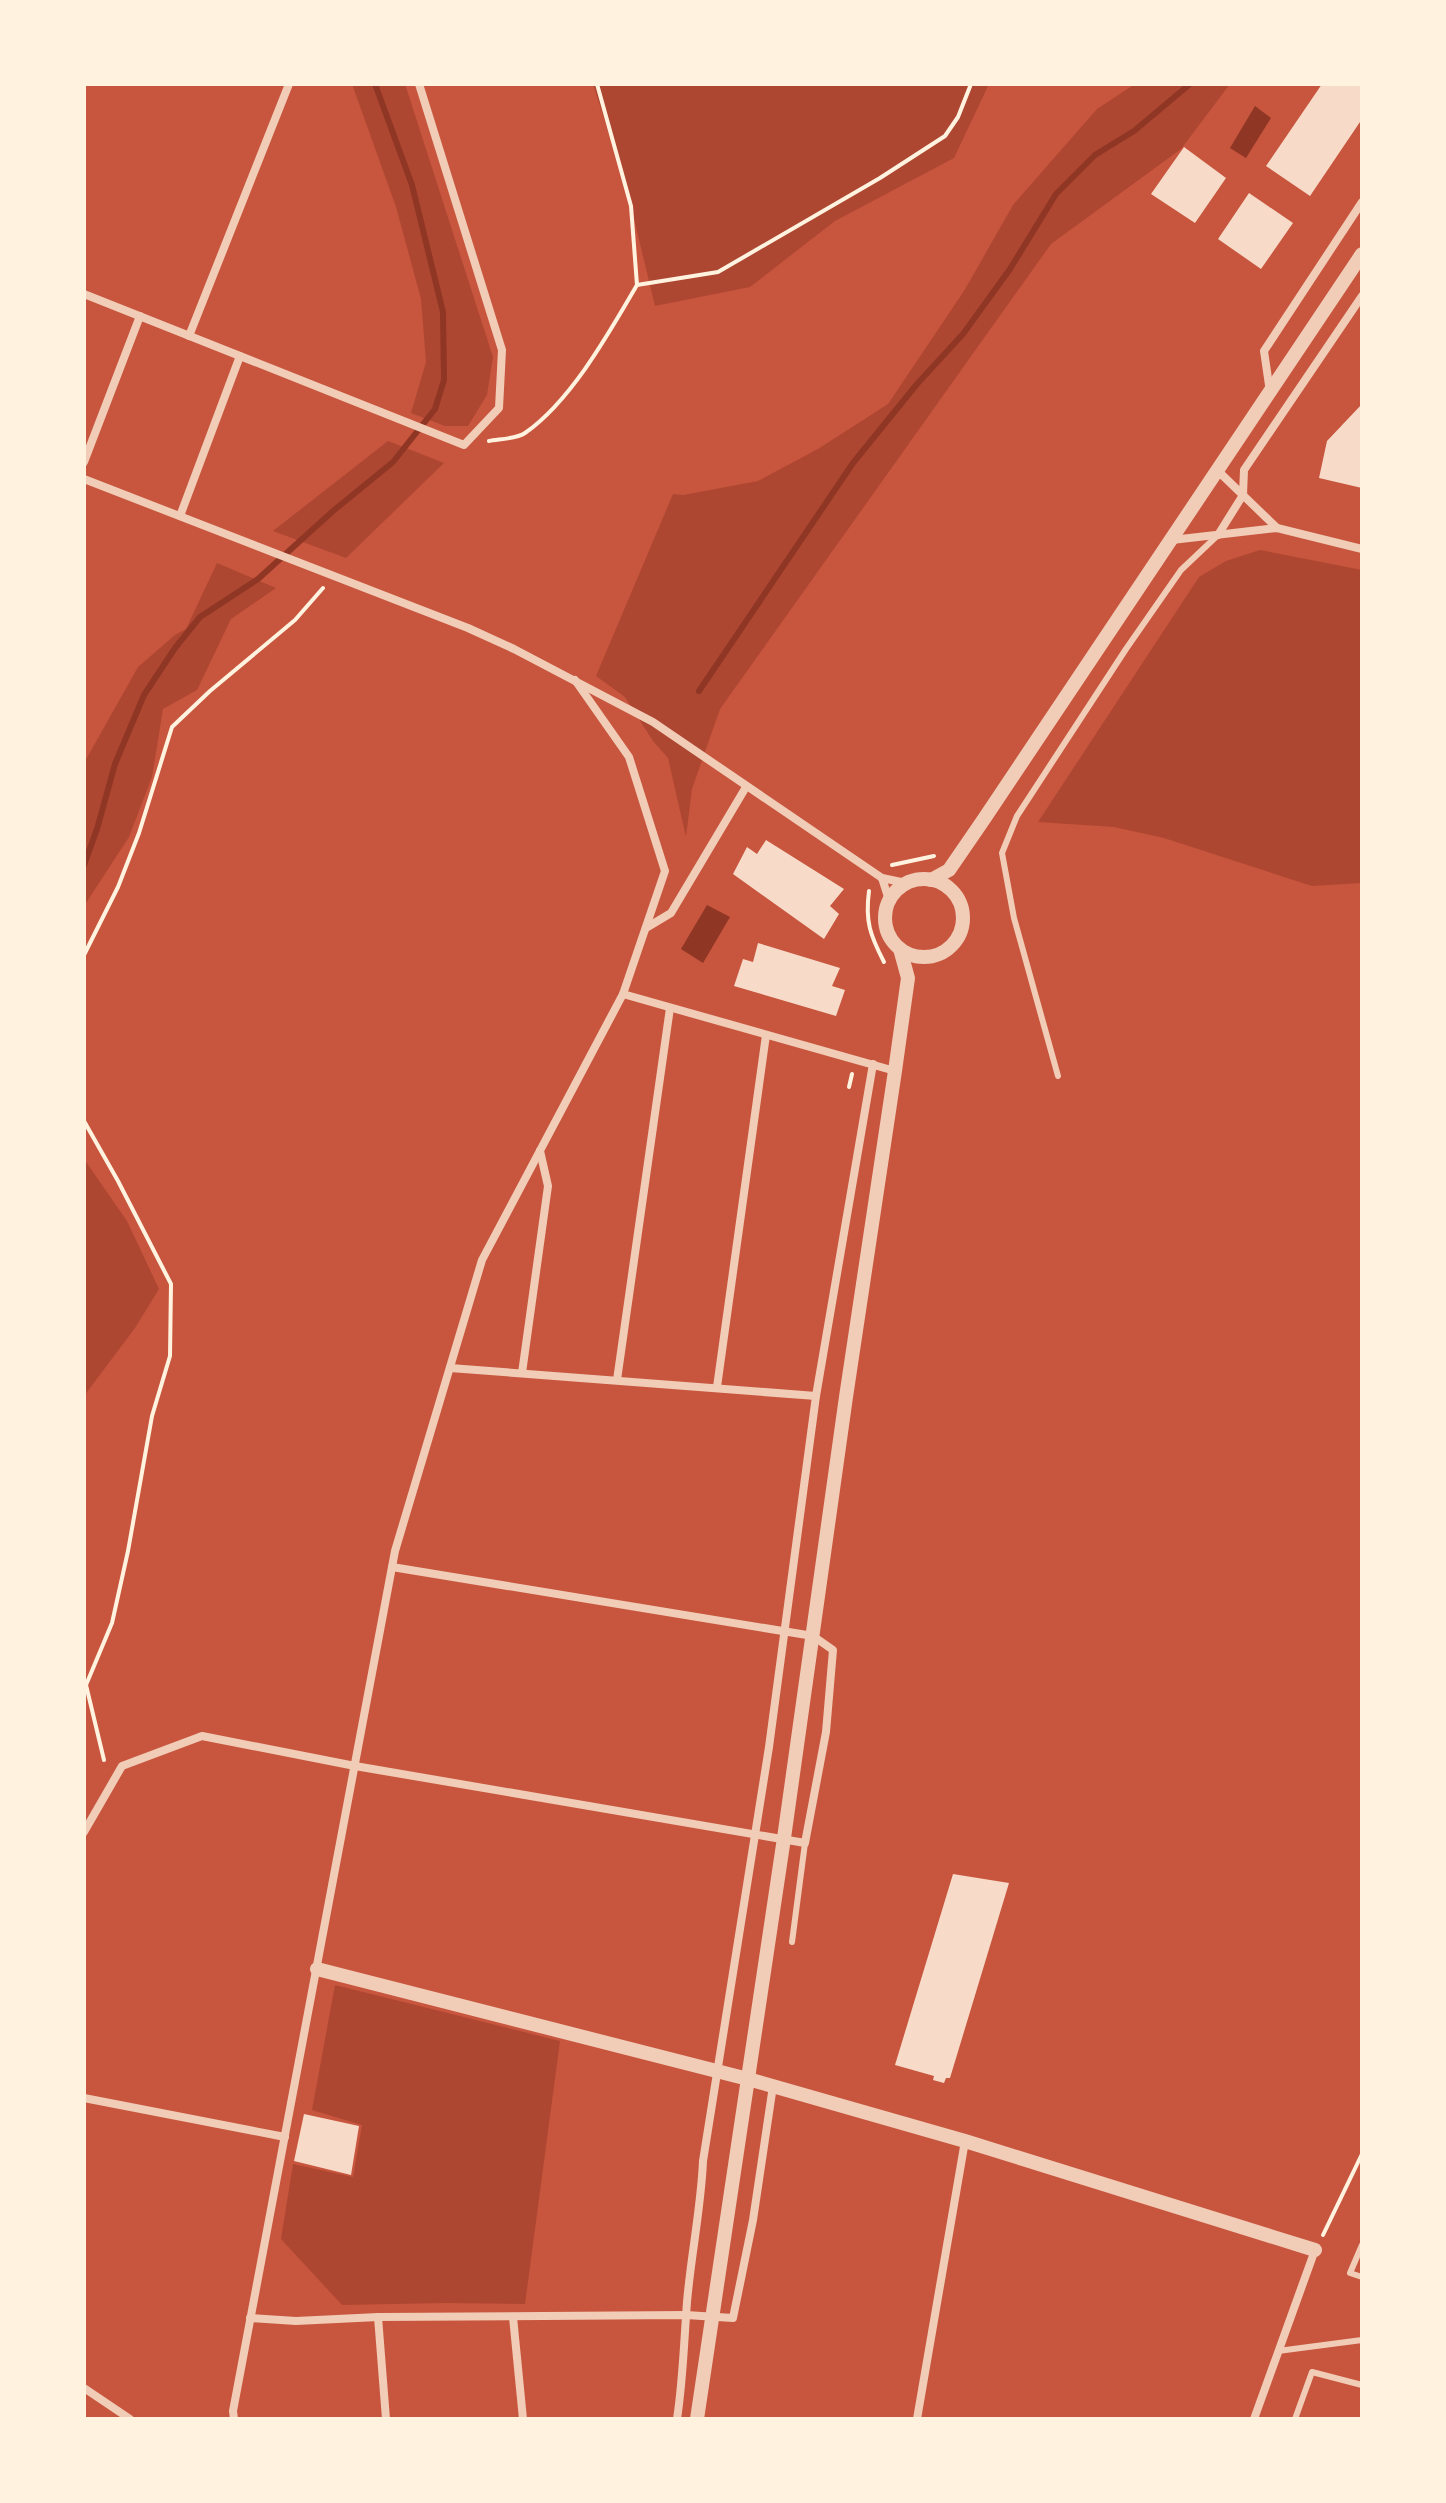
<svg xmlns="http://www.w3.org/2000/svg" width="1446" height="2503" font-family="'PT Sans Narrow',sans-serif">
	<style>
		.green { fill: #ae4732 }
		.water { fill: #8f3625 }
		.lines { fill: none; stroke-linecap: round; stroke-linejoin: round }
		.stream { stroke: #8f3625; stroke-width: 6 }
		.building { fill: #f7dbc8 }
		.path { stroke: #fff3e0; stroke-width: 4 }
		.service { stroke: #f1ccb7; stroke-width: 6 }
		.minor { stroke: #f1ccb7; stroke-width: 8 }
		.tertiary { stroke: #f1ccb7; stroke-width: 14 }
	</style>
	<rect width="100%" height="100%" fill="#c8553d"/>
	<g class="green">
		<path d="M352 84H405L493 357 487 395 468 426H445L411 413 426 362 421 299 396 207Z"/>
		<path d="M593 84H989L954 158 835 221 750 287 655 306 627 190Z"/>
		<path d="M1135 84H1230L1181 149 1051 244 720 709 692 789 686 837 668 758 653 741 625 697 596 676 673 494 683 495 758 481 818 449 888 404 964 291 1013 205 1097 109Z"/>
		<path d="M388 441 444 463 346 558 273 531Z"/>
		<path d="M1260 550 1362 570V883L1312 886 1164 838 1114 827 1038 822 1199 577 1226 561Z"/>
		<path d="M217 563 276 588 231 619 197 690 163 709 152 777 129 837 84 906V763L138 667 175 635 186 629Z"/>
		<path d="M84 1159 127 1221 159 1289 135 1328 84 1396Z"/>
		<path d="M335 1985 560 2041 525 2304 444 2303 342 2305 281 2239 293 2164 353 2177 362 2125 312 2110Z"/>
	</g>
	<g class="water">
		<path d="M1255 106 1271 118 1246 158 1230 148Z"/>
		<path d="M707 905 730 917 703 963 681 949Z"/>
	</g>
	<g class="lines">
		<g class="stream">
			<path d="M699 691 853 463 917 384 963 334 1010 269 1056 194 1095 155 1134 131 1190 84"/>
			<path d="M84 865 97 829 115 764 144 695 175 648 200 617 258 579 333 511 393 462 435 409 444 380 443 312 412 185 375 84"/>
		</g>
	</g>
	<g class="building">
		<path d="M1322 84H1362V119L1310 196 1266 166Z"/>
		<path d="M1184 147 1226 178 1195 223 1151 194Z"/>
		<path d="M1249 193 1293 223 1261 269 1218 239Z"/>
		<path d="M1362 404V488L1319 478 1327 441Z"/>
		<path d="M766 840 844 889 830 906 839 914 824 939 733 874 747 847 757 854Z"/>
		<path d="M758 943 840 968 832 986 845 990 836 1016 734 986 743 959 753 962Z"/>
		<path d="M953 1874 1009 1883 950 2078H946L944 2083 933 2080 934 2076 895 2065Z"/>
		<path d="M304 2114 359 2126 351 2175 294 2161Z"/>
	</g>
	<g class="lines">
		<g class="path">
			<path d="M597 84 631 206 637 285"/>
			<path d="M489 441C499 439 516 439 525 433 571 401 609 333 637 285L718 272 880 178 945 136 958 117 971 84"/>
			<path d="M892 865 934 856"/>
			<path d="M869 891C865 921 870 935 884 962"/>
			<path d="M84 955 118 887 139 833 172 727 210 691 295 620 323 588"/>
			<path d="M849 1087 852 1074"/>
			<path d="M84 1121 118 1181 171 1284 170 1356 152 1416 128 1551 112 1623 86 1685 104 1760"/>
			<path d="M1323 2235 1362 2154"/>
		</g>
		<g class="service">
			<path d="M1058 1076 1014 918 1002 853 1017 816 1126 649 1181 570 1218 535"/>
			<path d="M792 1942 805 1843"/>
			<path d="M1362 2245 1350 2273 1362 2277"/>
			<path d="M1278 2351 1362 2340"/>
			<path d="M1295 2419 1312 2372 1362 2385"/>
		</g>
		<g class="minor">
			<path d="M84 294 464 445 499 408 502 350 419 84"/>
			<path d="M189 336 289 84"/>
			<path d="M1270 392 1264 351 1362 202"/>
			<path d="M84 462 140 316"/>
			<path d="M1218 471 1277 528"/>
			<path d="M84 479 468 628 514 649 653 722 882 878 906 883"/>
			<path d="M180 516 240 356"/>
			<path d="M1218 535 1243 495 1244 470 1362 296"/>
			<path d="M1172 540 1277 528 1362 549"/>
			<path d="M882 878 889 900"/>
			<path d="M646 928 671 913 746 787"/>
			<path d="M623 994 895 1071"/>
			<path d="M450 1368 816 1396"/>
			<path d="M522 1373 548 1186 540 1151"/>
			<path d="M617 1380 670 1008"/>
			<path d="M717 1387 766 1035"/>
			<path d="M84 1832 122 1766 202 1736 355 1766 805 1843 826 1732 833 1650 813 1636 392 1567"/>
			<path d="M84 2098 285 2137"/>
			<path d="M378 2317 386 2419"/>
			<path d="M513 2317 523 2419"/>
			<path d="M250 2318 296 2321 378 2317 686 2315 733 2318 753 2220 773 2086"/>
			<path d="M84 2388 130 2419"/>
			<path d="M234 2419 233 2411 395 1551 482 1260 623 994 665 871 629 757 575 680"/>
			<path d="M677 2419C683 2380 684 2341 687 2302 691 2255 701 2208 703 2161L769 1747 816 1396 873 1064"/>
			<path d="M917 2419 965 2141"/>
			<path d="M1254 2419 1315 2250"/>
		</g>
		<g class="tertiary">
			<circle cx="924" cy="918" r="39"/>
			<path d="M931 880 949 870 984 819 1362 254"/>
			<path d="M317 1969 748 2079 965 2141 1315 2250"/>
			<path d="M697 2419 784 1838 846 1397 895 1071 908 978 900 949"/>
		</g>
	</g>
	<rect width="1446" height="2503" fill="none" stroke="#fff3e0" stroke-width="172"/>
</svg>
